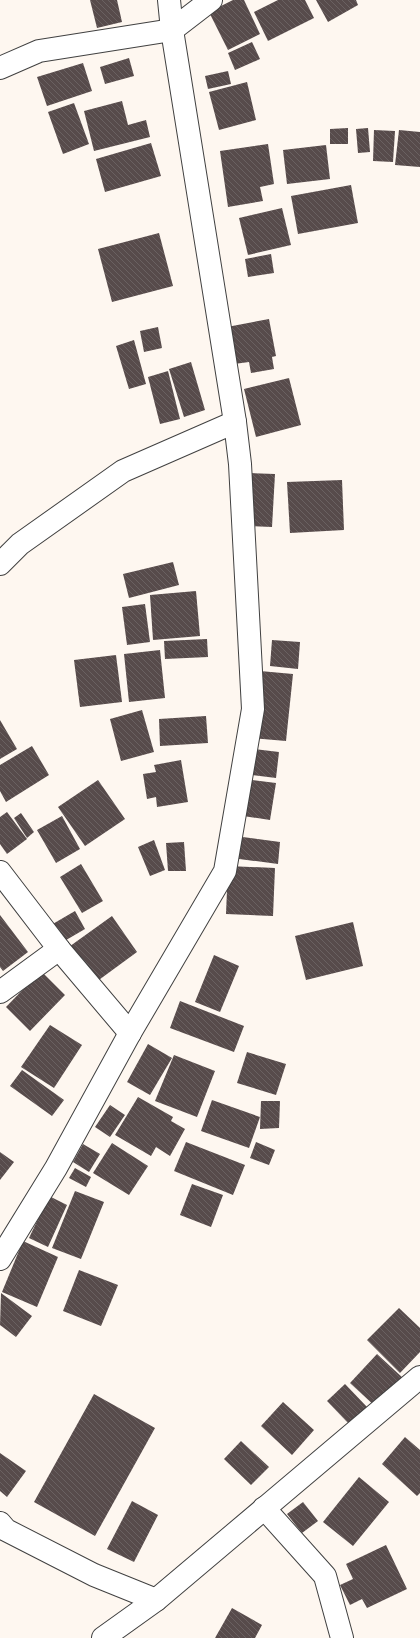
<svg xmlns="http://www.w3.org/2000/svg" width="420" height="1638" font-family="'PT Serif',serif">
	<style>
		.building { fill: url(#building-back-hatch) }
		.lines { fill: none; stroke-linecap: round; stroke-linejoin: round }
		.minor-casing { stroke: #414141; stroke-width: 24 }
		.minor { stroke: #fff; stroke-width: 22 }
	</style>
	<defs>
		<pattern id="building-back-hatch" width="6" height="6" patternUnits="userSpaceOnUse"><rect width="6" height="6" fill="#574b4b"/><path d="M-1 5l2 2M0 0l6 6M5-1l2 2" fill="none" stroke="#6a6161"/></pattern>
	</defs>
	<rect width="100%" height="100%" fill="#fef7f0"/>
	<g class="building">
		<path d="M90 0H117L122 22 97 28Z"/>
		<path d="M233 0H244L260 34 228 50 209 12Z"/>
		<path d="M278 0H305L314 18 268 41 254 12Z"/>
		<path d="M316 0H356L358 5 328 22Z"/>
		<path d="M252 42 260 59 235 70 228 53Z"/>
		<path d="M129 58 134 76 105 84 100 67Z"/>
		<path d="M83 63 92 91 47 106 37 77Z"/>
		<path d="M228 71 231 84 208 89 205 76Z"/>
		<path d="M247 82 256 120 219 130 209 92Z"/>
		<path d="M122 101 128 125 146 120 150 137 94 151 84 111Z"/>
		<path d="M74 103 89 144 63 154 48 112Z"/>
		<path d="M348 128V144H330V129Z"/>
		<path d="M368 128 370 152 358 153 356 129Z"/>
		<path d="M374 130 395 131 393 162 373 161Z"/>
		<path d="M399 130 420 132V167L395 165Z"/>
		<path d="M151 143 161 176 105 192 96 159Z"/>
		<path d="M268 144 274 184 260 187 263 201 228 207 220 151Z"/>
		<path d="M326 145 330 179 287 184 283 150Z"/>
		<path d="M351 185 358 223 298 234 291 196Z"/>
		<path d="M282 208 291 245 248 255 239 218Z"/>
		<path d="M159 233 173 286 112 302 98 249Z"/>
		<path d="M271 254 274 273 248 277 245 259Z"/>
		<path d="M269 319 276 356 272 357 274 369 251 373 249 362 234 364 227 327Z"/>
		<path d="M158 327 162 348 144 352 140 331Z"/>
		<path d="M134 340 146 384 129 389 116 346Z"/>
		<path d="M191 362 205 410 184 417 169 369Z"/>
		<path d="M168 371 180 419 160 424 148 377Z"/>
		<path d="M289 378 301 425 256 437 244 389Z"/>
		<path d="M248 473 275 474 272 527 245 526Z"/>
		<path d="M342 480 344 530 290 533 287 482Z"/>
		<path d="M173 562 179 585 129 598 123 574Z"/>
		<path d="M196 591 200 636 153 640 150 595Z"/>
		<path d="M145 604 150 642 127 645 122 607Z"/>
		<path d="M207 639 208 657 165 659 164 641Z"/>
		<path d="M272 640 300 642 298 669 270 666Z"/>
		<path d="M160 650 165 698 129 702 124 654Z"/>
		<path d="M116 655 122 702 80 707 74 660Z"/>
		<path d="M260 671 293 674 286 741 252 738Z"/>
		<path d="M142 710 154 752 121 761 110 719Z"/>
		<path d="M206 716 208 743 160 746 159 719Z"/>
		<path d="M0 720 17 749 0 759Z"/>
		<path d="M32 746 49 775 6 802 0 791V765Z"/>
		<path d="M247 748 279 752 276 778 244 774Z"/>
		<path d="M181 760 188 802 157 807 156 797 147 799 143 774 156 772 154 765Z"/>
		<path d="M243 779 276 783 270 820 237 815Z"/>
		<path d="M98 780 125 819 85 846 58 807Z"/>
		<path d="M7 812 27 839 7 854 0 844V817Z"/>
		<path d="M21 813 34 832 27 838 14 818Z"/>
		<path d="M62 816 80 849 56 863 37 830Z"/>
		<path d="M235 836 280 842 278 864 232 858Z"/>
		<path d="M154 840 165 870 150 876 138 847Z"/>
		<path d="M184 842 186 871H168L166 843Z"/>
		<path d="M81 864 103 901 82 913 60 877Z"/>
		<path d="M228 866 275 868 273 916 226 914Z"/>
		<path d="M75 911 85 929 61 943 51 925Z"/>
		<path d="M0 915 28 952 3 971 0 967Z"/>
		<path d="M112 916 137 952 92 985 66 949Z"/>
		<path d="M353 922 363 966 306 980 295 936Z"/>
		<path d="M214 955 239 966 220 1012 195 1002Z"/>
		<path d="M41 971 65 995 30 1031 6 1007Z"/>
		<path d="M180 1001 244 1026 234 1052 170 1028Z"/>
		<path d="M50 1025 82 1045 54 1088 21 1067Z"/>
		<path d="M148 1044 172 1058 150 1095 127 1082Z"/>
		<path d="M247 1052 286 1064 276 1095 237 1083Z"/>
		<path d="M174 1055 215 1071 197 1117 155 1101Z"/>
		<path d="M22 1070 64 1100 52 1116 10 1086Z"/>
		<path d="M138 1097 173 1117 171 1121 185 1129 170 1156 156 1147 151 1156 115 1135Z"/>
		<path d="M212 1100 260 1117 249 1148 201 1131Z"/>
		<path d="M261 1101H280L279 1128 260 1129Z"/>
		<path d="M110 1105 125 1115 110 1137 95 1127Z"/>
		<path d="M186 1142 245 1165 233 1195 174 1171Z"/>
		<path d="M256 1142 275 1150 269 1165 250 1158Z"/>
		<path d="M112 1143 148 1166 129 1195 93 1173Z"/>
		<path d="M83 1144 100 1154 89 1172 73 1162Z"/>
		<path d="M0 1152 14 1162 0 1180Z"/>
		<path d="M75 1168 91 1177 86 1187 69 1178Z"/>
		<path d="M192 1184 223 1195 211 1227 180 1215Z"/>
		<path d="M75 1191 104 1202 81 1259 52 1248Z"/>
		<path d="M49 1196 67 1205 48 1247 29 1238Z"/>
		<path d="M23 1241 58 1257 37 1307 2 1292Z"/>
		<path d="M79 1270 118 1285 101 1326 63 1311Z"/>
		<path d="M1 1293 32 1316 16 1337 0 1325Z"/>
		<path d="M399 1308 420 1328V1352L400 1373 367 1340Z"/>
		<path d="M377 1354 404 1379 377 1408 350 1383Z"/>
		<path d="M345 1384 368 1408 350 1425 327 1401Z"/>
		<path d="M94 1394 155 1428 95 1536 34 1502Z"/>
		<path d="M283 1402 314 1430 292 1455 261 1426Z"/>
		<path d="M405 1437 420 1450V1493L417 1496 382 1464Z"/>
		<path d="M241 1441 269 1467 251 1485 224 1459Z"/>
		<path d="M0 1453 26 1471 7 1497 0 1491Z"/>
		<path d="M359 1477 389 1502 353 1546 323 1522Z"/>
		<path d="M132 1501 158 1515 134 1562 107 1549Z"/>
		<path d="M303 1502 318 1521 302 1533 287 1514Z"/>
		<path d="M386 1545 407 1589 367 1608 362 1599 350 1605 340 1585 353 1579 346 1564Z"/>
		<path d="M232 1608 262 1625 255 1638H215Z"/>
	</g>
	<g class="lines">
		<g class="minor-casing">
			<g id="minor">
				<path d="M0 68 39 51 172 30 211 0"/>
				<path d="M0 564 20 544 123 471 235 422"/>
				<path d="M0 872 59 949 130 1033"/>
				<path d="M0 992 59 949"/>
				<path d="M0 1259 56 1168 130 1033 225 871 253 709 240 464 235 422 172 30 169 0"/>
				<path d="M264 1508 325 1576 342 1638"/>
				<path d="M0 1523 6 1530 94 1575 156 1600"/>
				<path d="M103 1638 156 1600 420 1377"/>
			</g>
		</g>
		<use href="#minor" class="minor"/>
	</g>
</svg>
